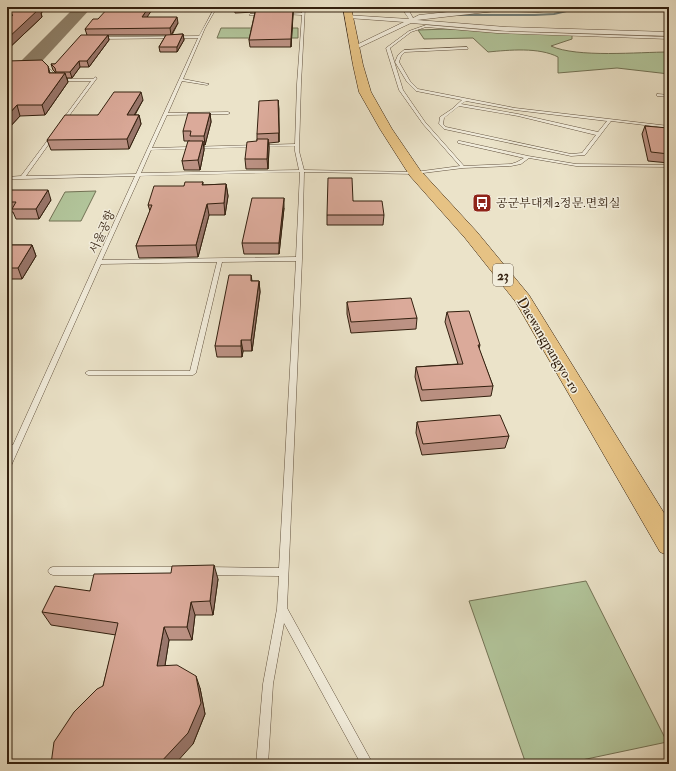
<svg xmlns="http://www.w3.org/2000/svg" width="676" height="771" font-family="'IM FELL Double Pica','Noto Serif KR',serif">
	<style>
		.green { fill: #b2c59b; stroke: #727255 }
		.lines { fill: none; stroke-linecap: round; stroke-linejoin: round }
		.stream { stroke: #717e79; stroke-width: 2 }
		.taxiway { fill: #8f826c; fill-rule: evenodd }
		.service-casing { stroke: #61513e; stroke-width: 1 }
		.minor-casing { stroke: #61513e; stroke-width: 1 }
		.primary-casing { stroke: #33200f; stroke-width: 1 }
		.service { fill: #f2eddc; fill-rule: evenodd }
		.minor { fill: #f2eddc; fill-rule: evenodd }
		.primary { fill: #e6c284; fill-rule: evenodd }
		.wall { fill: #bc9284; stroke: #33200f }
		.shaded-wall { fill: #99776c; stroke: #33200f }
		.building { fill: #dbaa9a; stroke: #33200f }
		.labels { text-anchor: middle; stroke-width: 3; stroke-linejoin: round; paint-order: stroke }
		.far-poi-label { font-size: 12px; fill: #33200f; stroke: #f2eddc; text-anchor: start }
		.far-street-label { font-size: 12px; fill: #33200f; stroke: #f2eddc }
		.shield { fill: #f2eddc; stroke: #6c5e4c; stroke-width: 1 }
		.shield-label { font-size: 13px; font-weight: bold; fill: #33200f }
		.street-label { font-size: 14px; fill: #33200f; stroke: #f2eddc }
	</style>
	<rect width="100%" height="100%" fill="#ebe3c9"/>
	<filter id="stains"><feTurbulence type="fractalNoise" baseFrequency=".005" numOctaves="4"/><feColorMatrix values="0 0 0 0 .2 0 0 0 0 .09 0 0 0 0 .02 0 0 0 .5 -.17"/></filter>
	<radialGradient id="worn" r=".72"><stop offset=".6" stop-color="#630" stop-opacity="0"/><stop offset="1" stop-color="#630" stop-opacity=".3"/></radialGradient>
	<g class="green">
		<path d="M221 28H298V38H217Z"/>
		<path d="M448 29 572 35V39L551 46C577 58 639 52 669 52V74L617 68 558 73V57C539 47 509 50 488 52L473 38 424 39 418 30Z"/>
		<path d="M96 191 81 221H49L65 192Z"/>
		<path d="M586 581 667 742 563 764H526L469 601Z"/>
	</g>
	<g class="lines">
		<path class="stream" d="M449 15H535L554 14 575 9H612L618 7"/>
		<path class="taxiway" d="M75 7H92L32 72 25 74 18 72 15 68 18 64Z"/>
		<g class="service-casing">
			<g id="service">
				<path d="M215 7H217L205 28 183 79 209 84 207 85 182 81 168 113 228 112 230 113 228 114 167 115 152 148 295 144 297 84 302 15 283 14 302 13 303 7H305L301 84 299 151 304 170 415 172 460 166 423 124 399 90 386 48 409 31 426 25 497 31 669 37V39L497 33 426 27 411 32 390 48 403 90 425 122 464 166 511 164 517 162 524 158 458 143V141H460L528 156 576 164 669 165V167L576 166 529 158 521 164 511 166 463 168 415 174 304 172 302 259 287 608 373 764H361L284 623 273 684 268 764H256L263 684 277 609 279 576 206 575 203 574 201 571 203 568 206 567 279 568 296 261 222 262 196 373 193 375H88L85 373 88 371H190L217 262 101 264 11 466 10 468 7 469V457L10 451H7V445H13L135 176 22 179H7V177L21 176 53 133H54L56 134 26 176 136 174 198 38 99 39 97 38 99 37 199 36ZM295 146V151L299 170 141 173 151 150ZM300 172 296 257 102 260 140 176Z"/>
				<path d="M265 13 264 15H249L250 14Z"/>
				<path d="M467 47 468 49 405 52 401 56 399 62 410 81 418 89 515 108 669 126V128L611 121 585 155 571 156 444 129 439 124 440 117 452 109 462 100 416 91 407 82 395 62 398 55 404 50ZM466 101 515 110 607 121 598 132 518 114 461 104ZM459 106 518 116 596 135 582 153 571 154 446 127 443 124 444 118Z"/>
				<path d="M47 68H49L56 75V79H93L95 77 97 78 63 124 60 123 91 81H53L52 75 47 70Z"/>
				<path d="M658 94 669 95V97L657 96V94Z"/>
				<path d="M53 567H180L183 568 185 571 183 574 180 575H53L50 574 48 571 50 568Z"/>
			</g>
		</g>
		<g class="minor-casing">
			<path id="minor" d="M401 7H407L413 18 419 15 496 7 538 8 576 7 573 9 538 12 496 11 417 20 506 27 669 32V36L506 31 411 23 356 49H352V47L404 22 348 18 345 16 346 15 409 19Z"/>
		</g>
		<g class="primary-casing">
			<path id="primary" d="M343 7H351L363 65 371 92 392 129 420 170 477 232 529 295 669 521V556L660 552 515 301 465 238 410 176 380 129 359 92 353 65Z"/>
		</g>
		<use href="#service" class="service"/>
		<use href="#minor" class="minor"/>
		<use href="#primary" class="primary"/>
	</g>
	<g class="wall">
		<path d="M13 7H48L41 13 42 17 7 50V19L8 18 7 15 14 10Z"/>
		<path d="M294 7V12H293L291 47H250L249 40 255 12 235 13 234 8Z"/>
		<path d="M147 17 178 23 172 35 183 34 184 40 177 52H160L159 47 166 35H108L109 40 89 67H80L72 78H67L68 82 45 115 20 116 7 130V61L48 66 50 73H56L53 70 51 64H55L87 35 85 29Z"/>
		<path d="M143 100 135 115H139L141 124 129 149 51 150 47 140 98 115Z"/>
		<path d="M278 100 279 142 269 143V148L268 169H246L245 159 257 141V134Z"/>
		<path d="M210 113 211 122 205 145H204V150L200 170H184L182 161 190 141H184L183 131Z"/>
		<path d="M645 126 669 132V163L648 161 642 134Z"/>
		<path d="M203 182V185L226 184 228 196 225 215H209L198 257 139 258 136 246 150 211 148 205 184 186Z"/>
		<path d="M7 190 51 200 39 219H16L13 212H7Z"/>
		<path d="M353 201 384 215 383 225H327V215Z"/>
		<path d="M284 208 279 254H244L242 243Z"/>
		<path d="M7 245H32L36 256 22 279H7Z"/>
		<path d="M251 275 252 281H259L260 292 252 351H243L242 357H217L215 346Z"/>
		<path d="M347 302 417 318 416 329 351 333 347 314Z"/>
		<path d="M447 312 480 345 479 349 493 386 491 396 421 401 415 377 416 367 458 364 445 322Z"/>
		<path d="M417 422 509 436 505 448 422 455 416 433Z"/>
		<path d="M218 579 213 615H195L192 640H169L165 665 200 688 205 714 193 744 103 686 116 635 51 625 42 612 90 591Z"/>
	</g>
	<g class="shaded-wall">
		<path d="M36 7H48L41 13 42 17 7 50V39Z"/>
		<path d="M149 7H154L143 23 142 17Z"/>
		<path d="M293 9V16L291 47V39Z"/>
		<path d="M177 17 178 23 171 35 170 28Z"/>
		<path d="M183 34 184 40 177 52V47Z"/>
		<path d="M108 35 109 40 89 67 87 61Z"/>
		<path d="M79 61 80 67 72 78 70 72Z"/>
		<path d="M65 73 68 82 45 115 42 105Z"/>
		<path d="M141 92 143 100 129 124 127 115Z"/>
		<path d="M278 100 279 109V142V133Z"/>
		<path d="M17 105 20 116 7 130V116Z"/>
		<path d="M210 113 211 122 205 145 204 136Z"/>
		<path d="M139 115 141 124 129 149 127 139Z"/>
		<path d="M268 139 269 148 268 169 267 159Z"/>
		<path d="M203 141 204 150 200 170 198 160Z"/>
		<path d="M226 184 228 196 225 215 224 203Z"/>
		<path d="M48 190 51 200 39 219 36 209Z"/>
		<path d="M284 198V208L279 254V243Z"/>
		<path d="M207 204 209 215 198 257 196 245Z"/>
		<path d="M32 245 36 256 22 279 18 268Z"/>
		<path d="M259 281 260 292 252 351 251 340Z"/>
		<path d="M241 340 243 351 242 357 241 346Z"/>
		<path d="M214 565 218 579 213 615 210 601Z"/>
		<path d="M191 602 195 615 192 640 187 627Z"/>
		<path d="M164 627 169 640 163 678 157 666Z"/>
		<path d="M196 676 200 688 205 714 193 744 175 764H159Z"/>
	</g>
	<g class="building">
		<path d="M17 7H36L34 9H39L7 39V19L13 15H7Z"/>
		<path d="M109 7H149L142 17H177L170 28 85 29 93 19H98Z"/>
		<path d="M235 7H293L234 8Z"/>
		<path d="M256 9H293L291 39 249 40Z"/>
		<path d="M183 34 177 47H159L166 35Z"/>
		<path d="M81 35H108L87 61H79L70 72H56L55 68 51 64H55Z"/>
		<path d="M42 60 48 66 49 73H65L42 105H17L7 116V61Z"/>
		<path d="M114 92H141L127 115H139L127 139 47 140 65 115H98Z"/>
		<path d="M278 100 279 133 257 134 259 101Z"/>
		<path d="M188 113H210L204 136H190L191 131H183Z"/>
		<path d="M645 126 668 128 669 132V154L651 152Z"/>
		<path d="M257 139H268L267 159H245L247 142 257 141Z"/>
		<path d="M188 141H203L198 160 182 161Z"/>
		<path d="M328 178H352L353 201H382L384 215H327Z"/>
		<path d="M185 182H203L202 185 226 184 224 203 207 204 196 245 136 246 152 205H148L154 186H184Z"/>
		<path d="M7 190H48L36 209H12L16 202H7Z"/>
		<path d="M252 198H284L279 243H242Z"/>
		<path d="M7 245H32L18 268H7Z"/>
		<path d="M229 275H251V281H259L251 340H241V346H215Z"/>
		<path d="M411 298 417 318 351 322 347 302Z"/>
		<path d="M469 311 480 345H478L493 386 422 390 416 367 463 364 447 312Z"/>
		<path d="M500 415 509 436 423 444 417 422Z"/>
		<path d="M214 565 210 601 191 602 187 627H164L157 666 177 665 196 676 201 703 188 733 159 764H51L54 742 74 712 97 689 103 686 118 623 42 612 55 586 90 591 94 574 171 573 172 566Z"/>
	</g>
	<defs>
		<g id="bus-square" transform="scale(1)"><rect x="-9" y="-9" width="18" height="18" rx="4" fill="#8f2418" stroke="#f2eddc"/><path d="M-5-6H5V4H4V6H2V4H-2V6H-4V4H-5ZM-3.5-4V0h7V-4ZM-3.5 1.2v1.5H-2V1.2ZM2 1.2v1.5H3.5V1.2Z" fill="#fff"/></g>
	</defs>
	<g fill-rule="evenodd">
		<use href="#bus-square" x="482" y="203"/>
	</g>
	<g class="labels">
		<g class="far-poi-label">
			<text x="496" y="207">공군부대제2정문.면회실</text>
		</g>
		<g class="far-street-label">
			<text transform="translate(102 232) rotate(-66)" y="4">서울공항</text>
		</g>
		<rect class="shield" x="493" y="264" width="20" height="22" rx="3"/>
		<g class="shield-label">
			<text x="503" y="280">23</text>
		</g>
		<g class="street-label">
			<text transform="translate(549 345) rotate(59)" y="5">Daewangpangyo-ro</text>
		</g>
	</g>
	<rect width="676" height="771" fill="none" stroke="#ebe3c9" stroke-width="24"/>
	<rect x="8" y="8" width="660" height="755" fill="none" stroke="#33200f" stroke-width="2"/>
	<rect x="12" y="12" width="652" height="747" fill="none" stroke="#33200f"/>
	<rect width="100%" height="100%" filter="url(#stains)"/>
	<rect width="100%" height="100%" fill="url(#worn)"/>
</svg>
